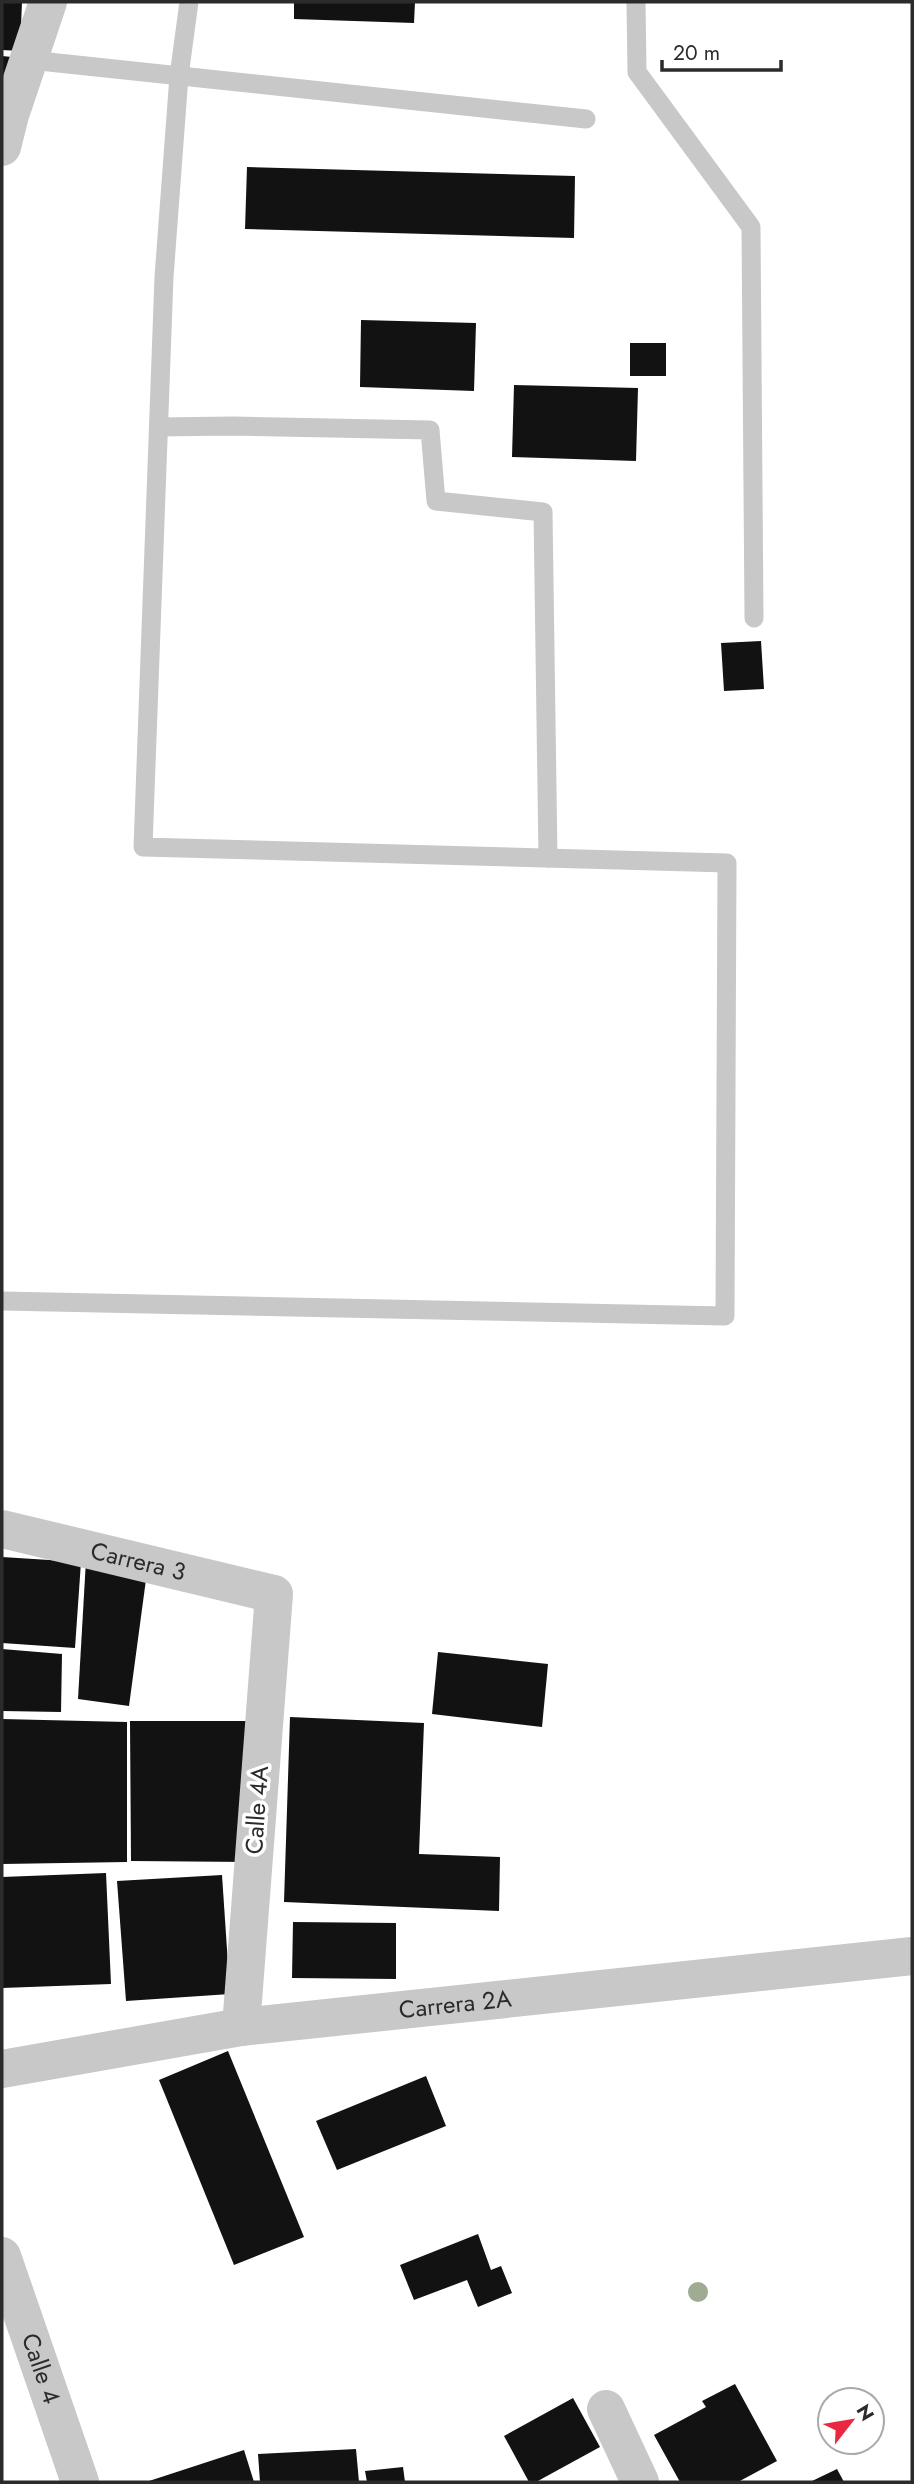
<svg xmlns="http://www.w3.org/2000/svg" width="914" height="2484" font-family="Jost,sans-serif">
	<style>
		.building { fill: #121212 }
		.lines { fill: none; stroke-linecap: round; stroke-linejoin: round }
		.service { stroke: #c8c8c8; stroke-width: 19 }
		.minor { stroke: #c8c8c8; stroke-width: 38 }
		.tree { fill: #9fab92 }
		.labels { text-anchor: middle; stroke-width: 7; stroke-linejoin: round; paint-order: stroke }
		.street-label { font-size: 24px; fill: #2b2b2b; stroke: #fff }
	</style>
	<rect width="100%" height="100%" fill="#fff"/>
	<g class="building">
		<path d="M2 2H22L20 51 2 50Z"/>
		<path d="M294 2H415L414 23 294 19Z"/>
		<path d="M2 56 12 57 2 107Z"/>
		<path d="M247 167 575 176 574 238 245 229Z"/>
		<path d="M361 320 476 323 474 391 360 387Z"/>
		<rect x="630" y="343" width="36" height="33"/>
		<path d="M514 385 638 388 636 461 512 457Z"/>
		<path d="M761 641 764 689 724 691 721 643Z"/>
		<path d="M2 1557 81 1562 75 1648 2 1643Z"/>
		<path d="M86 1560 147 1572 129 1706 78 1699Z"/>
		<path d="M2 1649 62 1654 61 1712 2 1711Z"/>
		<path d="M438 1652 548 1664 542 1727 432 1714Z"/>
		<path d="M290 1717 424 1723 419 1854 500 1857 499 1911 284 1902Z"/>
		<path d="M2 1719 127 1722V1862L2 1864Z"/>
		<path d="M130 1721H248L249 1862 131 1861Z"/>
		<path d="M106 1873 111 1984 2 1988V1877Z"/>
		<path d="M222 1875 230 1994 126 2001 117 1881Z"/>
		<path d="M293 1922 396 1923V1979L292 1978Z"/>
		<path d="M228 2051 304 2237 234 2265 159 2080Z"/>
		<path d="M426 2076 446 2126 337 2170 316 2121Z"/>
		<path d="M478 2234 491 2270 501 2266 512 2293 478 2307 467 2280 414 2300 400 2265Z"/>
		<path d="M735 2384 777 2461 738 2482H680L654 2435 706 2407 702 2401Z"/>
		<path d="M573 2398 600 2447 536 2482H529L504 2436Z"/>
		<path d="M356 2449 359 2482H260L258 2454Z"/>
		<path d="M244 2450 254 2482H146Z"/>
		<path d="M403 2467 405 2482H367L365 2471Z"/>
		<path d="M837 2469 844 2482H810Z"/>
	</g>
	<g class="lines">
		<g class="service">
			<path d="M636 2 637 72 751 227 754 618"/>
			<path d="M30 60 586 119"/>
			<path d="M159 427 233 426 430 430 436 501 543 512 548 858"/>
			<path d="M2 1301 725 1316 727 863 143 847 164 277 179 76 189 2"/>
		</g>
		<g class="minor">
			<path d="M2 147 10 115 48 2"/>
			<path id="s1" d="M2 1529 274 1594 241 2027"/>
			<path id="s2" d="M2 2069 241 2027 912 1956"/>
			<path id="s3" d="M2 2256 80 2482"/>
			<path d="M606 2409 640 2482"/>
		</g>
	</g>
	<circle class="tree" cx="698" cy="2292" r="10"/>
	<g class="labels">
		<g class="street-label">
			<text dy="8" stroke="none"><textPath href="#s1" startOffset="140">Carrera 3</textPath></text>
			<text transform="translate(257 1810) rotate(-86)" y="8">Calle 4A</text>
			<text dy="8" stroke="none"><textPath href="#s2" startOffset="458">Carrera 2A</textPath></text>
			<text dy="8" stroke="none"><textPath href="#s3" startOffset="119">Calle 4</textPath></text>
		</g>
	</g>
	<rect width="914" height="2484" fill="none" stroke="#2b2b2b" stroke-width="7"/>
	<g transform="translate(851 2421) rotate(59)"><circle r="33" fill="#ffffff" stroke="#aaaaaa" stroke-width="2"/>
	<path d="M0-5L12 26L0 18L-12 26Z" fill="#e92741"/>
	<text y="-10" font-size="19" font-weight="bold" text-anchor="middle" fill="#2b2b2b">N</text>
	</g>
	<path d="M662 60v10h119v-10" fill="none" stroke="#2b2b2b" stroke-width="3.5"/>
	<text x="673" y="60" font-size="21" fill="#2b2b2b" stroke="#ffffff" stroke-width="5" paint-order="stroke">20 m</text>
</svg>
